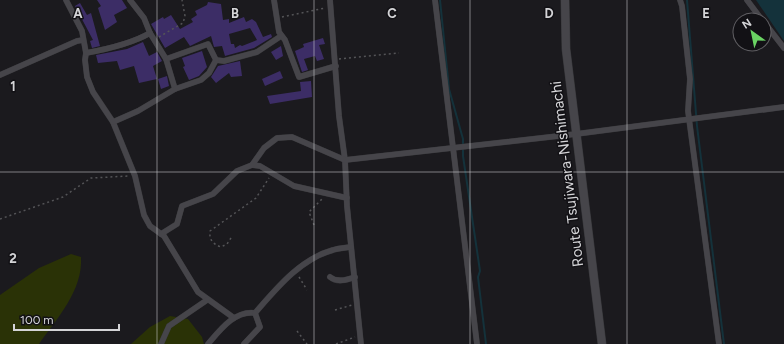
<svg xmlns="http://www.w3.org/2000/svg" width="784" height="344" font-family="Figtree,sans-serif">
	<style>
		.green { fill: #2a3206 }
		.water { fill: #14323b }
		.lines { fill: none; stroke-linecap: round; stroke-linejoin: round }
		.stream { stroke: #14323b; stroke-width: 2 }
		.building { fill: #3c2d66; fill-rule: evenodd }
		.street-casing { stroke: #37373a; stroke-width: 6 }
		.secondary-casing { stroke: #37373a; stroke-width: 9 }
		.path { stroke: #545457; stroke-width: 1.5; stroke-dasharray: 2 3; stroke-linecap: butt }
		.street { stroke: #46454a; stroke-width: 5.5 }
		.secondary { stroke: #46454a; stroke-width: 8 }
		.grid { fill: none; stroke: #d4d4d7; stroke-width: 1; stroke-opacity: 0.55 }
		.labels { text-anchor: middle; stroke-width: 3; stroke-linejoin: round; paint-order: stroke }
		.street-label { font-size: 15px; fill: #d4d4d7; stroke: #121115 }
		.grid-label { font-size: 13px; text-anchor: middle; font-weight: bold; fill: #d4d4d7; stroke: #121115; stroke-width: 3; stroke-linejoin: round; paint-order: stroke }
	</style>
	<rect width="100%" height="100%" fill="#1b1a1e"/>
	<g class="green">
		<path d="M71 254 81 257C83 291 57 318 39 344H0V295L39 268Z"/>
		<path d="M170 316 188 319 202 337 204 344H131L150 327Z"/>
	</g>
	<path class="water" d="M756 0H784V41Z"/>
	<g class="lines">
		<g class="stream">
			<path d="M440 0 449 89 463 139V156L480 271 478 277 486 344"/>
			<path d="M687 0 697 126 724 344"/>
		</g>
	</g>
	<g class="building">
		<path d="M97 0H122L127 8 114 15 117 22 105 30 98 8 101 6Z"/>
		<path d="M208 2 221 4 223 20 229 19V23L244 17 246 22 252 19 256 22 263 37 271 34 272 37 254 48 225 56 222 46 214 47 211 36 190 46 184 37 165 48 151 24 163 17 164 19 171 15 180 29 193 22 191 19 197 15 195 11 207 5ZM250 28 257 40 242 46 240 45 235 48 234 44H231L229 34Z"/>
		<path d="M80 3 87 15 91 13 100 46 92 48 90 41 93 40 75 6Z"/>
		<path d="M323 38 325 44 319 45 324 59 317 61 315 56 304 59 308 70 302 72 295 51 304 47 303 44Z"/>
		<path d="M143 42 149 56 157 52 162 61 153 66 157 79 139 83 134 66 120 70 117 61 98 63 96 55 127 49Z"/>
		<path d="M281 46 283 56 276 60 271 52Z"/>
		<path d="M202 51 207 67 199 76 189 80 183 67 185 66 182 58Z"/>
		<path d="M240 61 242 76 231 77 229 73 216 83 211 77 218 66Z"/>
		<path d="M280 71 283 78 265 86 262 79Z"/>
		<path d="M167 76 169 86 161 89 158 79Z"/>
		<path d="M311 81 312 97 270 104 267 96 301 91 300 82Z"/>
	</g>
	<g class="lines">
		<g class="street-casing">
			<g id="street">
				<path d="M66 0 82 31 86 53 85 60 87 77 93 92 113 122 135 176 144 215 150 226 164 236 198 292 234 318"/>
				<path d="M130 0 144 18 150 33 166 59 175 89"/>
				<path d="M274 0 279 32 285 40 299 77 336 66"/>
				<path d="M330 0 339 116 345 160 347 206 361 344"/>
				<path d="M435 0 477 344"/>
				<path d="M680 0 682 6 690 79 688 111 719 344"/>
				<path d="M747 0 762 20"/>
				<path d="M764 22 784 48"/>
				<path d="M86 53C108 49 131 44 150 33"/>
				<path d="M216 60 224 61 257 52 281 36"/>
				<path d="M0 75 77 41 83 40"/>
				<path d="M113 122 138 111 175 89 201 80 209 73 216 60 208 44 166 59"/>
				<path d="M252 165 260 166 294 186 347 198"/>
				<path d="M161 234 177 224 182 206 213 194 237 171 252 165 264 148 277 138 292 137 345 160 576 134 784 107"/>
				<path d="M330 277C337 283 347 280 355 277"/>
				<path d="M255 313C276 289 300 259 333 250 339 248 345 248 351 247"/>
				<path d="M161 344 169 326 207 300"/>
				<path d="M208 344C220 330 235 310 255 313"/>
				<path d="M244 344 260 327 255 313"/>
			</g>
		</g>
		<g class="secondary-casing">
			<path id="secondary" d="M565 0 566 49 602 344"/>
		</g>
		<g class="path">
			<path d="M282 17 325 8"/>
			<path d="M159 37 183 23 185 16 182 0"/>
			<path d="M339 59 399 53"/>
			<path d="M0 219 63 197 91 178 129 176"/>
			<path d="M314 225 309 212 322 199"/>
			<path d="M231 238 227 244 221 247C213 244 209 240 210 231L256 198 269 178"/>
			<path d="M299 277 307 290"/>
			<path d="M335 310 352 305"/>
			<path d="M297 331 307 344"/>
			<path d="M336 344 355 337"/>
		</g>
		<use href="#street" class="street"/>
		<use href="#secondary" class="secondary"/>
	</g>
	<path class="grid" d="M157 0V344M314 0V344M470 0V344M627 0V344M0 172H784"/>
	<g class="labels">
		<g class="street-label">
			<text transform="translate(567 174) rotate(-97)" y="5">Route Tsujiwara-Nishimachi</text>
		</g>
	</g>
	<g class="grid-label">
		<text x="78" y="18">A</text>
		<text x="235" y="18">B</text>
		<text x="392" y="18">C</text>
		<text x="549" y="18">D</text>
		<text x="706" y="18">E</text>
		<text x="13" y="91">1</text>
		<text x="13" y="263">2</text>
	</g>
	<g transform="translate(752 32) rotate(327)"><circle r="19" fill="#121115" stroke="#605f63"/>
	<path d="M0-3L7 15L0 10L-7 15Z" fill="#6ad363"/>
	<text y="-6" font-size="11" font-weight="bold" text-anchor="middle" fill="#d4d4d7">N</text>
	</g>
	<path d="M14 324v6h105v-6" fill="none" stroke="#d4d4d7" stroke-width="2"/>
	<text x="20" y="324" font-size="12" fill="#d4d4d7" stroke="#121115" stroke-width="3" paint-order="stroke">100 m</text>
</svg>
